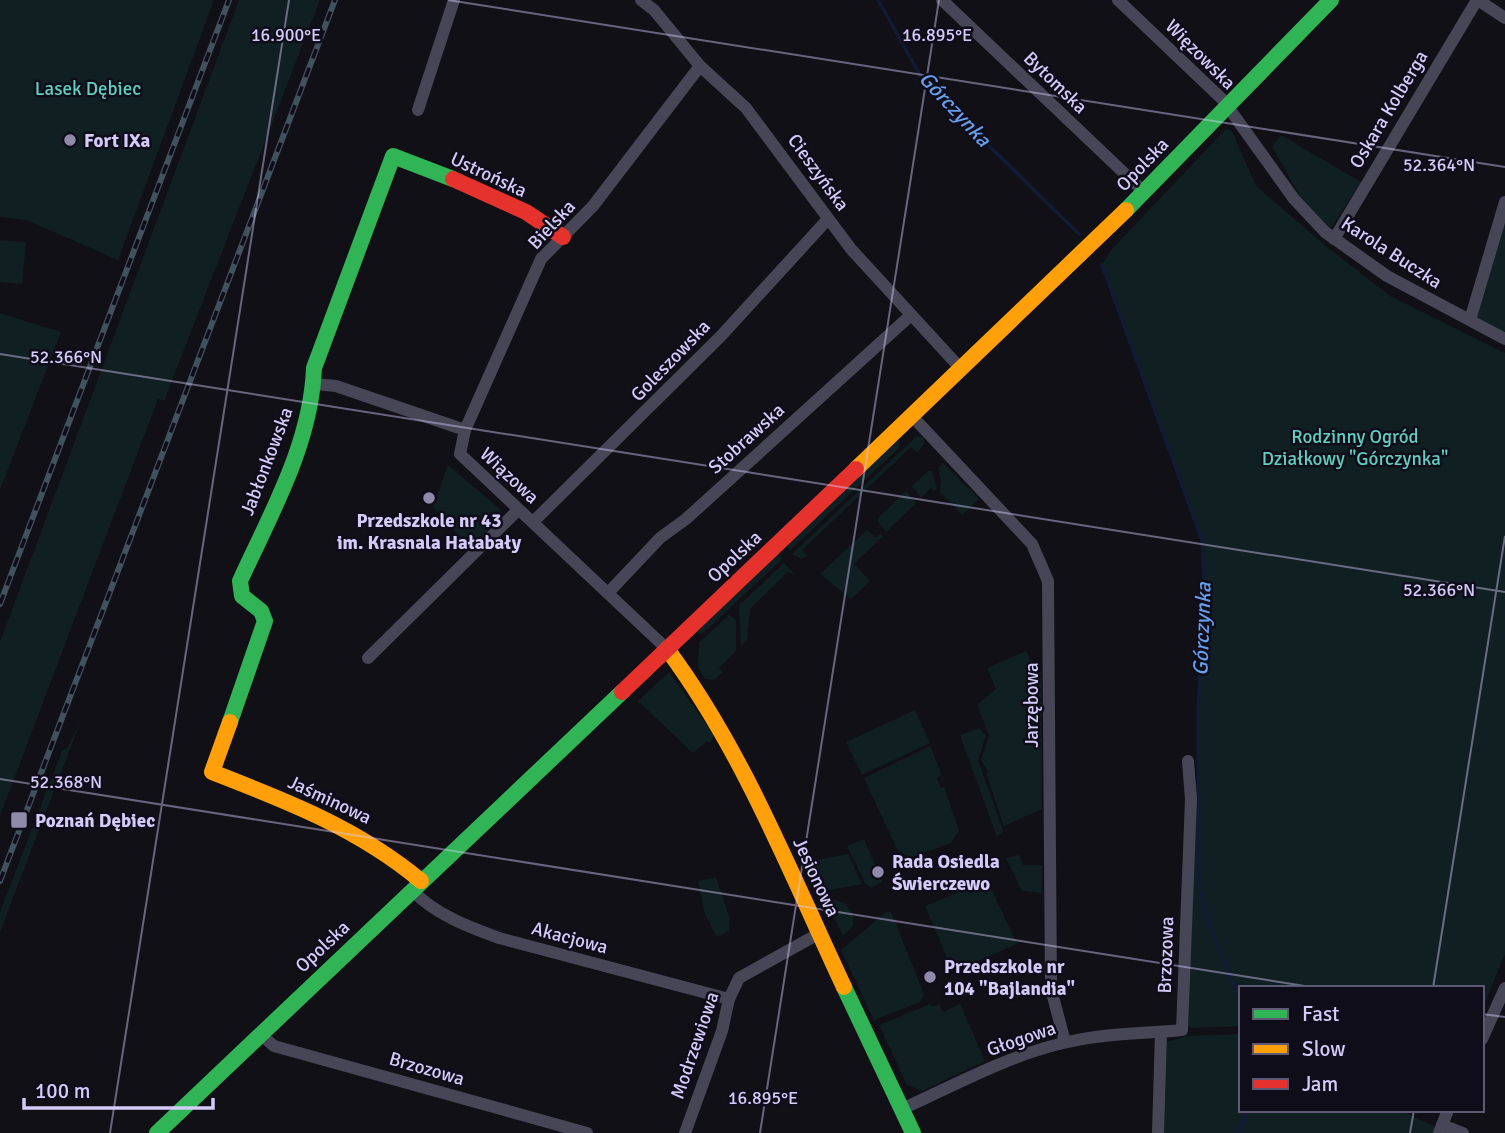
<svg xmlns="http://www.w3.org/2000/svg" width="1505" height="1133" font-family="Signika,sans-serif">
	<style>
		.green { fill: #101f21 }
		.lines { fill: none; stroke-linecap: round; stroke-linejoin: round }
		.stream { stroke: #111b36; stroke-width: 3.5 }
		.street { stroke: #474656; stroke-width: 12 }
		.fast { stroke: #30b455; stroke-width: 16 }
		.slow { stroke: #ff9f0a; stroke-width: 16 }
		.jam { stroke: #e5322d; stroke-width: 16 }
		.rail-casing { stroke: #42515e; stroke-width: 6 }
		.rail { stroke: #100d1a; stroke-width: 3.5; stroke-dasharray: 10; stroke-linecap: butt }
		.ticks { fill: none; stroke: #d5cbf9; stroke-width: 2; stroke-opacity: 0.45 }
		.poi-dot { fill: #908aaa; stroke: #100d1a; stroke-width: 2.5 }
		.labels { text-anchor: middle; stroke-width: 5; stroke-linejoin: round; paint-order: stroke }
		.street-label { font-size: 19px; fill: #d5cbf9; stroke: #100d1a }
		.park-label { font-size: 19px; fill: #61cfbf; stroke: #100d1a }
		.poi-label { font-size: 19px; font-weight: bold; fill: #d5cbf9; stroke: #100d1a; text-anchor: start }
		.water-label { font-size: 21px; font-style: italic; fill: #66a0ed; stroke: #100d1a }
		.ticks-label { font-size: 18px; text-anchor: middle; fill: #d5cbf9; stroke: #100d1a; stroke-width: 5; stroke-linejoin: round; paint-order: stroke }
	</style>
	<rect width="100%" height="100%" fill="#111017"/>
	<g class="green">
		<path d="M0 0H214L118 260 26 220 0 217Z"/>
		<path d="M239 0H320L164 401 158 399 0 816V642Z"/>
		<path d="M1226 129 1232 131 1256 186 1326 246 1390 296 1505 353V954L1483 1007 1482 988H1241V1026L1191 1028 1188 1026 1196 801 1200 780 1198 708 1205 604 1202 540 1102 265 1111 250Z"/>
		<path d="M1281 135 1361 182 1331 228 1328 229 1306 207 1272 146Z"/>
		<path d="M1505 199V333L1467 311Z"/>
		<path d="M0 240 26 242 22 284 0 282Z"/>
		<path d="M0 313 61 332 0 490Z"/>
		<path d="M917 436 924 437V445L917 452 911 447 802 550 808 556 801 559 792 554Z"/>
		<path d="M898 440 900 447 789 551 787 545Z"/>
		<path d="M943 463 979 499 962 515 940 492 941 481 938 469Z"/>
		<path d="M448 465 500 509 498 520 470 548 433 507Z"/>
		<path d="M928 471H932L937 488 935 491 931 488 921 498 912 486Z"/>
		<path d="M906 491 916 503 886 532 878 522V518Z"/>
		<path d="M867 530 876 538 880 534 883 536 854 564 870 581 851 599 820 574Z"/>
		<path d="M775 555 783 558 702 634 694 632Z"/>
		<path d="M784 563 795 575 788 572 750 609 747 641 741 646 739 605Z"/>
		<path d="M729 615 736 620V651L719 668 723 672 714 680 705 679 698 667 699 643Z"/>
		<path d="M1026 651 1036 672H1041L1042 809 1004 826 986 773 988 772 981 760 989 735 977 705 996 689 987 668Z"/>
		<path d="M669 672 714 735 710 743 707 741 693 753 638 701Z"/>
		<path d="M915 710 930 743 862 775 846 742Z"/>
		<path d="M81 720 0 932V912L62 751 68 747Z"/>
		<path d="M979 728 986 735 978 760 1003 831 997 837 960 735Z"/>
		<path d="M930 746 942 775 937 778 941 788 944 787 959 831 951 843 909 858 897 849 864 778Z"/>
		<path d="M864 839 882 882 871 888 865 883 847 846Z"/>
		<path d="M848 854 862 884 818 892 804 862Z"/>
		<path d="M1019 855 1023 865H1042V893L1022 891 1006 858Z"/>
		<path d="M716 877 730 919 729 931 717 937 705 914 698 881Z"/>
		<path d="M987 880 1017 944 960 969 955 960 949 962 925 906Z"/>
		<path d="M835 900 845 903 853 914V926L843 936 826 901Z"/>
		<path d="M886 912H891L924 994 920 1002 874 1020 841 950Z"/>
		<path d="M930 1004 932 1007 939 1004 943 1012 960 1004 985 1061 922 1091 907 1085 879 1025Z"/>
		<path d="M1241 1034V1110H1400L1436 1127 1434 1133H1163L1166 1042 1187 1036Z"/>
	</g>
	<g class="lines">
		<g class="stream">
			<path d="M878 0 924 82 1079 234"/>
			<path d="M1102 265 1202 540 1205 604 1198 708 1199 881 1205 915 1241 1002"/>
			<path d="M1238 1133 1248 1110"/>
		</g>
		<g class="street">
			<path d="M641 0 654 10 700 66 746 108 851 249 962 370"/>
			<path d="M942 0 1144 192"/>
			<path d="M1118 0 1223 100 1294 199 1325 232 1387 276 1505 339"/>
			<path d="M1478 0 1505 18"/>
			<path d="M418 110 454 0"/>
			<path d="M1334 239 1477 0"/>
			<path d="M1470 320 1505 202"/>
			<path d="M315 384 336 386 465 430"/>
			<path d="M912 416 1032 544 1048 581 1051 989 1065 1042"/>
			<path d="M533 522 721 336 828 219"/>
			<path d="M608 593 660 538 686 519 911 315"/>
			<path d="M667 649 460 454 465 430 541 259 593 206 700 66"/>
			<path d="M368 658 518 510"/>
			<path d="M412 890C434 914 469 927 499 938L729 999"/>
			<path d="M260 1034 274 1046 587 1133"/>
			<path d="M1482 1039 1505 988"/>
			<path d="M902 1109C955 1085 1011 1054 1068 1042 1106 1033 1143 1034 1182 1030L1191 799 1188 761"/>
			<path d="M1442 1125 1463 1133"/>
			<path d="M685 1133 722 1031 729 999 739 978 820 933"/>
			<path d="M1158 1133 1161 1032"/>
			<path d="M1439 1133 1448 1110"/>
		</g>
		<g class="fast">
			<path d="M1126 210 1331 0"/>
			<path d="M230 722 265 621 261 611 242 596 240 581C271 513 311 444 314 368L393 156 453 179"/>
			<path d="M844 987 913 1133"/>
			<path d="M157 1133 622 692"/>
		</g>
		<g class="slow">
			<path d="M856 469 1126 210"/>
			<path d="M667 649C743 751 790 872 844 987"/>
			<path d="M230 722 212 772C287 801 359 829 421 881"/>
		</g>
		<g class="jam">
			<path d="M453 179 526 212 563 237"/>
			<path d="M622 692 856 469"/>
		</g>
		<g class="rail-casing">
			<g id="rail">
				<path d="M0 604 229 0"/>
				<path d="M0 881 335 0"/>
			</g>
		</g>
		<use href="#rail" class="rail"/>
	</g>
	<path class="ticks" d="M448 0 1505 167M0 354 1505 592M0 779 1317 988M1433 988 1505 536M1482 1014 1505 1017M110 1133 289 0M760 1133 939 0M1410 1133 1414 1110"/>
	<g class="poi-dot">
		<circle cx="70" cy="140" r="7"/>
		<circle cx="429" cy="498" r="7"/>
		<rect x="10" y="811" width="18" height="18" rx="3.5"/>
		<circle cx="878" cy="872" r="7"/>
		<circle cx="930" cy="977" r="7"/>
	</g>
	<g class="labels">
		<g class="street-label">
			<text transform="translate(1201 54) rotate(45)" y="7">Więzowska</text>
			<text transform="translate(1056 82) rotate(44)" y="7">Bytomska</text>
			<text transform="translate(1388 109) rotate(-59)" y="7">Oskara Kolberga</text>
			<text transform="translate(1142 164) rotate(-46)" y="7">Opolska</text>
			<text transform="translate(819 172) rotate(54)" y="7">Cieszyńska</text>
			<text transform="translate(489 174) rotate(25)" y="7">Ustrońska</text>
			<text transform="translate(551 224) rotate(-47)" y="7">Bielska</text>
			<text transform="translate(1392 252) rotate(33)" y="7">Karola Buczka</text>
			<text transform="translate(670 360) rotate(-46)" y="7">Goleszowska</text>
			<text transform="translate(746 438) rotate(-42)" y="7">Stobrawska</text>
			<text transform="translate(266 461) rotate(-69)" y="7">Jabłonkowska</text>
			<text transform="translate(510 475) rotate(43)" y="7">Wiązowa</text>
			<text transform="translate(734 556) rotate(-43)" y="7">Opolska</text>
			<text transform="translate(1031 705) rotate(-90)" y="7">Jarzębowa</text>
			<text transform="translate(330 799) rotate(25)" y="7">Jaśminowa</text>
			<text transform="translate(817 877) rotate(65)" y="7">Jesionowa</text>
			<text transform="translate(570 937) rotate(15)" y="7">Akacjowa</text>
			<text transform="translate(322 946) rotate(-43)" y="7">Opolska</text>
			<text transform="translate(1165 955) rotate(-88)" y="7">Brzozowa</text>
			<text transform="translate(1021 1038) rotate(-19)" y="7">Głogowa</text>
			<text transform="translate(694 1045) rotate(-71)" y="7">Modrzewiowa</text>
			<text transform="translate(427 1068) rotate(16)" y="7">Brzozowa</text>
		</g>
		<g class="park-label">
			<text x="88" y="95">Lasek Dębiec</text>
			<text x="1355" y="443">Rodzinny Ogród<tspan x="1355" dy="22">Działkowy "Górczynka"</tspan></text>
		</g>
		<g class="poi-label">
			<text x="84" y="147">Fort IXa</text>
			<text x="429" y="527" text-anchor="middle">Przedszkole nr 43<tspan x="429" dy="22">im. Krasnala Hałabały</tspan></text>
			<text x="35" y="827">Poznań Dębiec</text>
			<text x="892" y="868">Rada Osiedla<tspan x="892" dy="22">Świerczewo</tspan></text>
			<text x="944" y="973">Przedszkole nr<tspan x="944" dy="22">104 "Bajlandia"</tspan></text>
		</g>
		<g class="water-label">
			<text transform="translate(955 109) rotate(47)" y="7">Górczynka</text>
			<text transform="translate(1202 629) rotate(-88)" y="7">Górczynka</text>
		</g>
	</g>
	<g class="ticks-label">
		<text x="286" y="41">16.900°E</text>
		<text x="937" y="41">16.895°E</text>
		<text x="1439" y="171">52.364°N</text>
		<text x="66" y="363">52.366°N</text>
		<text x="1439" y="596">52.366°N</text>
		<text x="66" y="788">52.368°N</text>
		<text x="763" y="1104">16.895°E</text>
	</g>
	<rect x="1239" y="986" width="245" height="126" fill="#100d1a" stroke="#5f5973" stroke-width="2"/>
	<rect x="1253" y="1009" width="35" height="10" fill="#30b455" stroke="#5f5973" stroke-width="2"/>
	<text x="1302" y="1021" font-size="21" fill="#d5cbf9">Fast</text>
	<rect x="1253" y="1044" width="35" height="10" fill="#ff9f0a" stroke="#5f5973" stroke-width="2"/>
	<text x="1302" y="1056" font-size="21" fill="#d5cbf9">Slow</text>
	<rect x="1253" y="1079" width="35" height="10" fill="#e5322d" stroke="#5f5973" stroke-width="2"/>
	<text x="1302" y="1091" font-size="21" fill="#d5cbf9">Jam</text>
	<path d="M24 1098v10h189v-10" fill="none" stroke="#d5cbf9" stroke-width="3.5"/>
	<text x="35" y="1098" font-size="21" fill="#d5cbf9" stroke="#100d1a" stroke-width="5" paint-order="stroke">100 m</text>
</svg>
